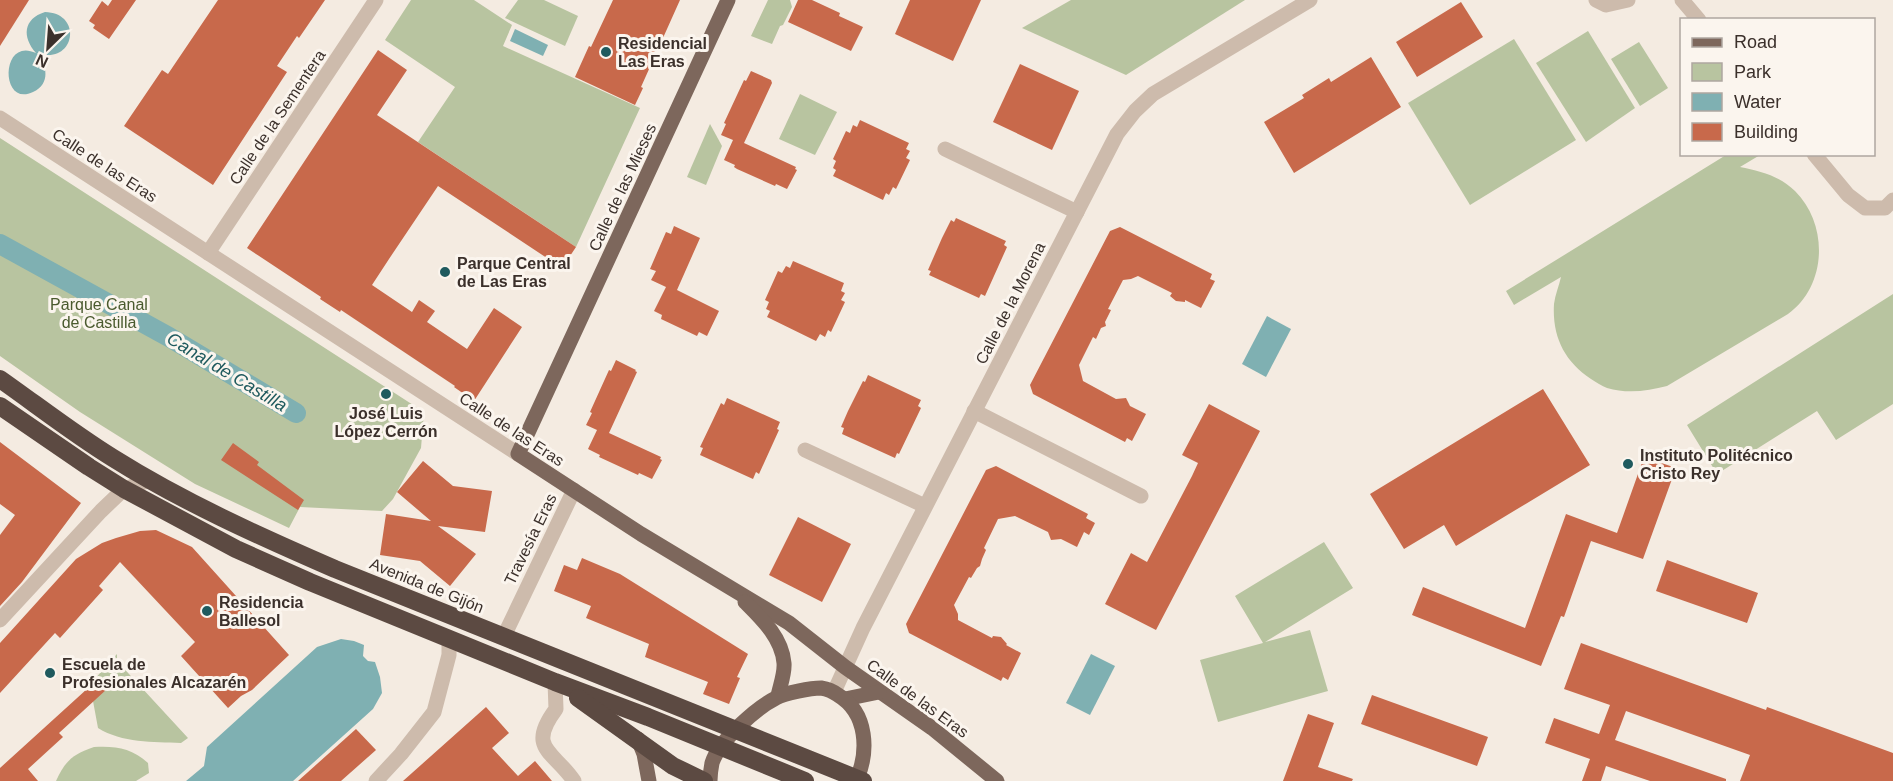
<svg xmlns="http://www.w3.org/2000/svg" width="1893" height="781" font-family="Arial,sans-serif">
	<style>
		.green { fill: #b8c4a0 }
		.water { fill: #7fb0b2 }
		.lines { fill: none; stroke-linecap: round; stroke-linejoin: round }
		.canal { stroke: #7fb0b2; stroke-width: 20 }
		.building { fill: #c8694b }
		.minor { stroke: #cdbbac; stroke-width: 15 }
		.major { stroke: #7d675c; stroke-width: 15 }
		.highway { stroke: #5c4a42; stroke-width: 18 }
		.poi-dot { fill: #1f5a5e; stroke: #fbf5ee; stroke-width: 2 }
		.labels { text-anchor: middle; stroke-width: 6; stroke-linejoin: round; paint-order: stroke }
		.poi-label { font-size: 16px; font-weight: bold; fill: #3b302b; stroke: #fbf5ee; text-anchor: start }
		.street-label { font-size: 16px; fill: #3b302b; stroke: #fbf5ee }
		.park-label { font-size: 16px; fill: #4a5a2e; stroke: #fbf5ee }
		.water-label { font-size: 18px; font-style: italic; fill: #1f5a5e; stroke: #fbf5ee }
	</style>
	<rect width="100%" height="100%" fill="#f4ebe1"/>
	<g class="green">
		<path d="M411 0H474L512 25 503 46 640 108 576 247 418 142 455 87 385 40Z"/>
		<path d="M518 0H544L578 16 565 46 505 18Z"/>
		<path d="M768 0H790L792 7 783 25 780 26 772 44 751 36Z"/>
		<path d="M1071 0H1245L1126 75 1022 28Z"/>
		<path d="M1588 31 1635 108 1586 142 1536 63Z"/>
		<path d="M1514 39 1576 140 1470 205 1408 103Z"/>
		<path d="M1639 42 1668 88 1640 106 1611 59Z"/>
		<path d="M800 94 837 112 815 155 779 139Z"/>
		<path d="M710 124 722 146 706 185 687 177Z"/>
		<path d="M0 138 424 412 421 448 393 499 382 511 300 507 289 528 195 484 80 412 0 356Z"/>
		<path d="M1726 155H1760L1740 167C1760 171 1780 176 1795 191 1829 225 1827 286 1788 314L1667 386C1648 391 1627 394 1607 388 1602 386 1596 382 1591 379 1564 361 1552 336 1554 304 1555 295 1559 286 1561 277L1514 305 1506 291Z"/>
		<path d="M1893 294V404L1836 440 1817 411 1717 474 1687 425Z"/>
		<path d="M1324 542 1353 588 1265 642 1310 630 1328 691 1218 722 1200 660 1263 643 1235 596Z"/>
		<path d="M117 654V661L188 738 181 743C153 742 122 743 98 728L93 701 84 691Z"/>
		<path d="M94 747C117 746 131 748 148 763L149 773 136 781H56C65 761 73 754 94 747Z"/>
	</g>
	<g class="water">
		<path d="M45 12C84 13 75 66 37 53 47 65 51 84 33 92 0 108 0 36 36 53 22 37 23 19 45 12Z"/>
		<path d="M515 29 548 45 543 56 510 41Z"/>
		<path d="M1267 316 1291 329 1266 377 1242 364Z"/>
		<path d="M341 639 354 641 364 645 363 656 368 661 375 662 380 677 382 693 373 709 293 781H186L204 766 207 747 317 647Z"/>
		<path d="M1091 654 1115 666 1090 715 1066 703Z"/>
	</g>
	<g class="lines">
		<path class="canal" d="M0 244 169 337 296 413"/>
	</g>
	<g class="building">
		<path d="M0 0H29L0 46Z"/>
		<path d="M112 0H136L109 39 93 28 95 25 89 21 102 1 108 6Z"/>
		<path d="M218 0H325L299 38 297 36 277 66 287 72 213 185 124 126 162 70 168 74Z"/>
		<path d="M613 0H680L641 87 643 88 635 105 575 77 589 46 591 47Z"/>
		<path d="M798 0H812L840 13 839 16 863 27 851 51 788 22Z"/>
		<path d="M910 0H981L953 61 895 34Z"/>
		<path d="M1461 2 1483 37 1417 77 1396 42Z"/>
		<path d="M378 50 407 70 377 115 576 247 562 268 438 186 389 259 372 285 412 312 419 300 435 311 427 322 467 349 494 308 522 327 474 401 454 387 455 386 341 310 340 312 320 299 321 297 247 248Z"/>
		<path d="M1371 57 1401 107 1294 173 1264 122 1304 98 1302 95 1329 78 1331 82Z"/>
		<path d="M1020 64 1079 91 1052 150 993 122Z"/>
		<path d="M751 71 771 80 772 83 744 143 796 167 795 169 797 170 787 189 776 184 775 186 737 169 734 167 735 165 724 160 733 140 721 135 726 124 724 123 744 80 746 81Z"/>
		<path d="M860 120 909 143 906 149 910 151 906 158 910 160 896 189 893 187 889 195 886 193 883 200 833 176 836 170 833 168 836 161 833 159 846 131 850 133 853 125 857 127Z"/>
		<path d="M956 218 1006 241 1004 245 1007 247 985 296 981 294 979 298 929 275 931 271 928 270 942 238 951 220 954 222Z"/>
		<path d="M674 226 700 238 677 290 719 311 707 336 699 332 697 336 661 319 662 315 654 311 666 287 651 280 656 271 650 269 666 232 671 234Z"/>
		<path d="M1120 227 1212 274 1210 279 1215 281 1201 308 1185 300V302L1176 301 1170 296 1172 293 1138 276 1131 279 1123 280 1108 309 1111 310 1105 322 1106 326 1101 328 1096 339 1093 337 1079 365 1083 381 1116 399 1126 398 1130 406 1146 414 1132 441 1127 438 1125 442 1033 394 1030 385 1110 231Z"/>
		<path d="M793 261 844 283 841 291 845 293 841 300 845 302 831 332 828 330 825 337 820 334 816 341 767 317 770 311 766 309 769 302 765 300 778 271 782 273 786 266 790 268Z"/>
		<path d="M616 360 636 370 635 371 637 372 609 433 661 457 660 459 662 460 652 479 639 473 638 475 599 457 600 455 588 449 597 430 586 425 592 413 590 412 609 370 611 371Z"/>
		<path d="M868 375 921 400 918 406 921 408 899 454 897 453 895 458 842 434 844 428 841 427 848 411 863 381 865 382Z"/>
		<path d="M1543 389 1590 465 1456 546 1444 525 1404 549 1370 494Z"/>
		<path d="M727 398 780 422 777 429 779 430 759 474 756 472 753 479 700 455 703 448 700 447 712 422 721 403 724 405Z"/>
		<path d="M1209 404 1260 431 1156 630 1105 604 1131 553 1147 562 1192 476 1198 463 1182 455Z"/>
		<path d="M0 442 81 503 22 582 0 606V535L15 515 0 504Z"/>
		<path d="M233 443 259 462 257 465 304 500 298 510 221 460Z"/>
		<path d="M1644 457 1676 468 1643 559 1591 541 1564 617 1561 616 1541 666 1412 615 1423 587 1525 628 1566 514 1617 533Z"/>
		<path d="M423 461 453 486 492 491 485 532 438 526 476 554 450 586 420 561 380 555 386 514 431 521 397 492Z"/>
		<path d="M996 466 1088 514 1086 518 1095 523 1089 535 1084 532 1077 547 1061 539 1051 540 1048 532 1015 516 998 519 984 548 986 550 982 559 980 566 977 568 971 578 969 577 954 605 958 614V620L992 638 993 636 1001 637 1007 644 1006 645 1021 653 1008 680 1003 677 1001 681 909 633 906 624 986 470Z"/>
		<path d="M798 517 851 544 822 602 769 575Z"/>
		<path d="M156 530 192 547 289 655 252 690 241 696 228 708 181 656 195 642 120 562 99 586 103 590 60 638 55 633 0 693V643L76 559 102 543 116 538 140 531Z"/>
		<path d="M582 558 620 574 748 654 737 677 740 678 729 704 703 694 708 682 645 657 649 644 586 618 591 606 554 591 564 565 577 570Z"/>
		<path d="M1667 560 1758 593 1747 623 1656 591Z"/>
		<path d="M1581 643 1766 710 1767 707 1893 753V781H1740L1750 755 1626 711 1615 740 1726 779V781H1650L1606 766 1601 781H1582L1590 759 1545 743 1554 718 1599 734 1610 705 1564 689Z"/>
		<path d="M98 679 107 689 59 733 63 737 28 769 38 781H0V768Z"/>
		<path d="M1372 695 1488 737 1477 766 1361 724Z"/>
		<path d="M486 707 509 733 492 748 518 776 535 761 552 781H403Z"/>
		<path d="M1308 714 1334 723 1318 767 1353 779 1352 781H1283Z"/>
		<path d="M356 729 376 750 341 781H298Z"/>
	</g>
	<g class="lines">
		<g class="minor">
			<path d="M1596 0 1606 5 1628 0"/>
			<path d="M1682 0 1699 20"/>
			<path d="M0 118 518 454"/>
			<path d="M945 149 1077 212"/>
			<path d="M1814 154 1848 195 1865 208H1885L1893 200"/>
			<path d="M208 253 376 0"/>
			<path d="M974 411 1141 496"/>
			<path d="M805 450 925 506"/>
			<path d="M0 620 101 511 124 489 150 480"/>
			<path d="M504 636 574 490"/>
			<path d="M555 682 556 709C526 749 554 751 574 781"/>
			<path d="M834 692 863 628 1117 134 1135 111 1153 94 1310 0"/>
			<path d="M376 781 401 754 434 712 449 655V638"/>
		</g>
		<g class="major">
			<path d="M728 0 518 454 641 534 789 623 845 667 932 728 997 781"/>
			<path d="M745 602C762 619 782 638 784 663 785 673 780 686 778 696"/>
			<path d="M845 699 879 692"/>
			<path d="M638 739 644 754 649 781"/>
			<path d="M710 781C710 775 711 768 712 763 719 741 756 708 776 698 785 693 811 688 821 688 827 689 834 692 838 695 868 713 869 752 856 781"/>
		</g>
		<g class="highway">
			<path d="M0 379C37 405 74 434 113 458 183 502 259 536 335 569L863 781"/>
			<path d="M0 406 89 467 124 489 236 549 310 582 555 682 648 717 805 781"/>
			<path d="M578 698 673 766 704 781"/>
		</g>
	</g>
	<g class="poi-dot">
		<circle cx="606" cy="52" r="6"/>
		<circle cx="445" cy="272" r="6"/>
		<circle cx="386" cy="394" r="6"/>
		<circle cx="1628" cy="464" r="6"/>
		<circle cx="207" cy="611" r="6"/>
		<circle cx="50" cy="673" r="6"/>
	</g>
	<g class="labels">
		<g class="poi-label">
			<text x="618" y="49">Residencial<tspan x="618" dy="18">Las Eras</tspan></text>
			<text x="457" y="269">Parque Central<tspan x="457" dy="18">de Las Eras</tspan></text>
			<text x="386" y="419" text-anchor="middle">José Luis<tspan x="386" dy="18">López Cerrón</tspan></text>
			<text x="1640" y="461">Instituto Politécnico<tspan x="1640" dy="18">Cristo Rey</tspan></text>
			<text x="219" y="608">Residencia<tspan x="219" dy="18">Ballesol</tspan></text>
			<text x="62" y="670">Escuela de<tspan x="62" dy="18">Profesionales Alcazarén</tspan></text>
		</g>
		<g class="street-label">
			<text transform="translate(277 117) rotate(-56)" y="6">Calle de la Sementera</text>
			<text transform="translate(105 165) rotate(33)" y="6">Calle de las Eras</text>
			<text transform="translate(622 187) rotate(-65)" y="6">Calle de las Mieses</text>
			<text transform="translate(1010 303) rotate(-63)" y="6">Calle de la Morena</text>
			<text transform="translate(512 429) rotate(33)" y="6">Calle de las Eras</text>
			<text transform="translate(530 539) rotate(-64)" y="6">Travesía Eras</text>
			<text transform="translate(427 585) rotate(22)" y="6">Avenida de Gijón</text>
			<text transform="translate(918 698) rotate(36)" y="6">Calle de las Eras</text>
		</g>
		<g class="park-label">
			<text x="99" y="310">Parque Canal<tspan x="99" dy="18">de Castilla</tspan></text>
		</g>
		<g class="water-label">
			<text transform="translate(227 372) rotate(31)" y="6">Canal de Castilla</text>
		</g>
	</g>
	<rect x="1680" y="18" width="195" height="138" fill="#fbf5ee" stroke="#aea6a0" stroke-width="1.5"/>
	<rect x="1692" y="38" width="30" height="9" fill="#7d675c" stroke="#aea6a0" stroke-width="1.5"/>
	<text x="1734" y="48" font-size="18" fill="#3b302b">Road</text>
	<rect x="1692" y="63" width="30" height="18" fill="#b8c4a0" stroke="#aea6a0" stroke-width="1.5"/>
	<text x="1734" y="78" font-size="18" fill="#3b302b">Park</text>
	<rect x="1692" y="93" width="30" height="18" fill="#7fb0b2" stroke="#aea6a0" stroke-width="1.5"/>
	<text x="1734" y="108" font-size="18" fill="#3b302b">Water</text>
	<rect x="1692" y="123" width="30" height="18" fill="#c8694b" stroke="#aea6a0" stroke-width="1.5"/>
	<text x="1734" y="138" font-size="18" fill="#3b302b">Building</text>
	<g transform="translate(48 48) rotate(205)" stroke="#fbf5ee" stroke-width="4.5" paint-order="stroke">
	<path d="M0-4.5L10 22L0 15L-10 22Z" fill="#3b302b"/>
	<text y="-9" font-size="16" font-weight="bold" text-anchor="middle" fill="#3b302b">N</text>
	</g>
</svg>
